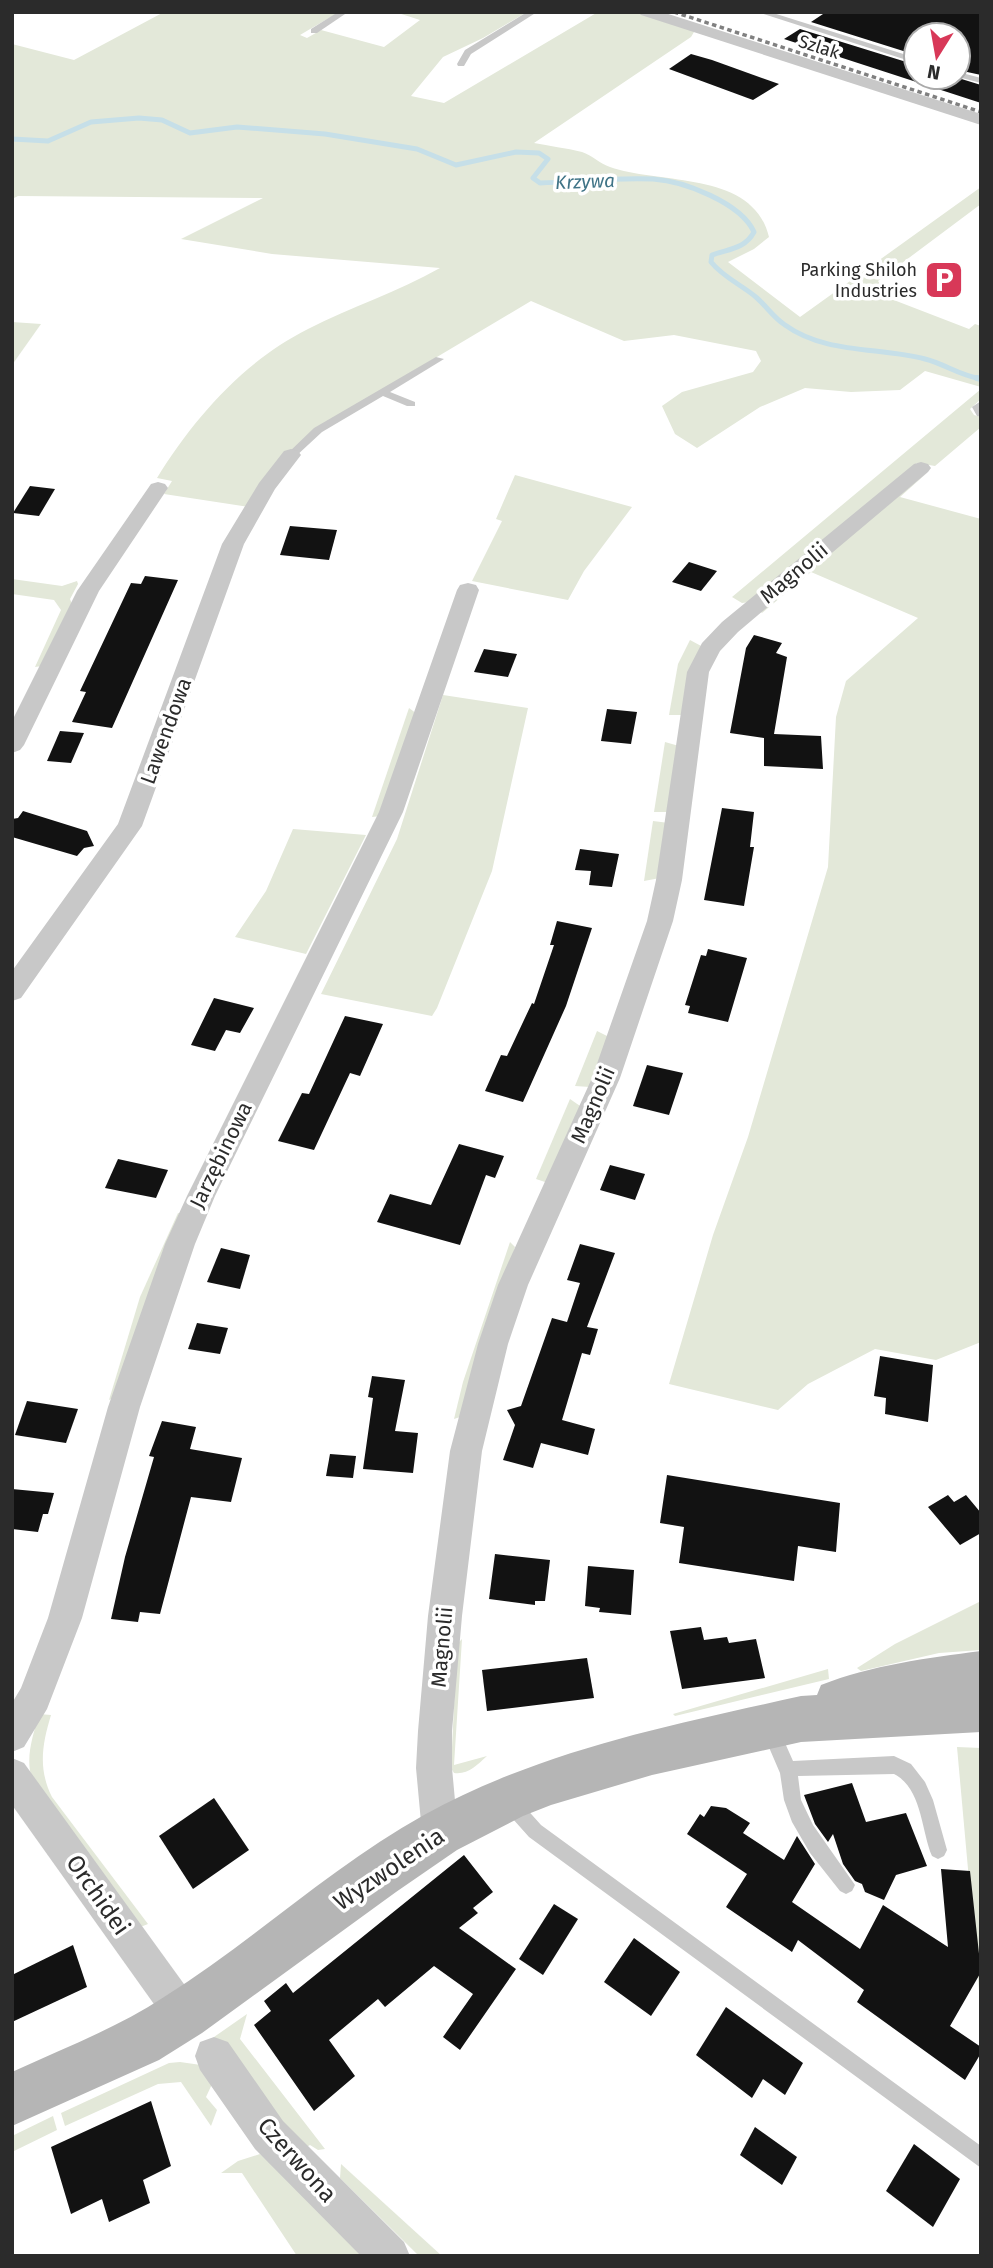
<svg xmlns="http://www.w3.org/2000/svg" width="993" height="2268" font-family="'Fira Sans',sans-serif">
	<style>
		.green { fill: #e3e8d9 }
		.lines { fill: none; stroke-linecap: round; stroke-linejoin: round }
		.stream-far1 { stroke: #c6dfe8; stroke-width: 5 }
		.stream { stroke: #c6dfe8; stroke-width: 6 }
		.building { fill: #121212 }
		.lane { fill: #c8c8c8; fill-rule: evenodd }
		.street { fill: #c8c8c8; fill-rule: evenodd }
		.secondary { fill: #b5b5b5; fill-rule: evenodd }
		.rail { stroke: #808080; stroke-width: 3.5; stroke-dasharray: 4.5 3.5; stroke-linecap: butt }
		.labels { text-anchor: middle; stroke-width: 7; stroke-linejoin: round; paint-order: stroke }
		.far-street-label { font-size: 18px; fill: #2b2b2b; stroke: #fff }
		.far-poi-label { font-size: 18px; fill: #2b2b2b; stroke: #fff; text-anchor: end }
		.far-water-label { font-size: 19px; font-style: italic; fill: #407487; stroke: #fff }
		.street-label { font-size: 21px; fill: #2b2b2b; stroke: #fff }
		.near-street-label { font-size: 24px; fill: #2b2b2b; stroke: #fff }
	</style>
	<rect width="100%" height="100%" fill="#fff"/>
	<g class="green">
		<path d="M164 12H339L300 35 307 38 321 30 384 47 420 20 395 12H527L483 38 443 57 411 96 444 103 598 12H635L690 29 694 32 691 37 534 143C549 146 566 148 582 152 592 155 600 164 610 167 660 185 753 170 769 237L754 249 728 262 800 317 981 187V204L878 281 882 287 892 291 886 297 969 329 975 324 981 326V387L925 371 900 390 851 392 805 388 760 407 697 448 675 434 662 406 682 392 753 372 761 361 756 351 674 335 624 341 531 301 316 429 249 507 164 494 172 481 157 478C194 418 244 361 308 329 351 307 398 292 440 268L272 254 181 239 263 198 18 196 12 199V44L74 60Z"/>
		<path d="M12 322 41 324 12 365Z"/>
		<path d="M981 389V399L970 409 974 415 981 417V427L935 466 917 463 750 602 742 603 732 597Z"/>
		<path d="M928 472 900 497 981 519V1342L936 1360 875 1349 808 1384 778 1410 669 1384 713 1235 748 1137 828 867 836 717 846 681 918 618 811 572 762 613 759 610Z"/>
		<path d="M515 475 632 507 584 571 568 600 472 581 502 521 496 519Z"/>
		<path d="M12 579 62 586 77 581 78 584 70 599 73 607 42 666 35 667 61 610 54 600 12 594Z"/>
		<path d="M690 640 703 647 682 715H669L678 664Z"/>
		<path d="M443 695 528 708 492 871 437 1008 432 1016 321 994 397 839Z"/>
		<path d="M409 708 417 714 381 816 372 817Z"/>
		<path d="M665 742 679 746 670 812H654Z"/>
		<path d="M653 821 669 823 660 878 644 881Z"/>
		<path d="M293 829 366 835 306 954 235 937 266 891Z"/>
		<path d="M597 1031 609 1037 590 1087 575 1086Z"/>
		<path d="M570 1099 583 1108 551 1184 536 1179Z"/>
		<path d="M178 1213 184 1214 115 1397 109 1400 140 1297Z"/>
		<path d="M510 1242 515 1247 463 1416 454 1419 463 1382Z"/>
		<path d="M981 1601V1650L939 1653 861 1671 857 1668 895 1644Z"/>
		<path d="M462 1639 454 1765 487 1756C477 1765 468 1775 454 1773L451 1768 457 1644Z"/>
		<path d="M828 1669 829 1679 675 1716 673 1714Z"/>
		<path d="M39 1714 51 1715C42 1745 38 1769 52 1797L148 1924 138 1928 32 1779C25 1757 33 1736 39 1714Z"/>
		<path d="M957 1747 981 1748V1991H979Z"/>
		<path d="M247 2014 240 2039 325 2149 318 2150 310 2145 299 2151 214 2037Z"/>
		<path d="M180 2062 201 2065 213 2082 206 2097 217 2110 211 2126 181 2082 158 2084 65 2126 61 2113 169 2063Z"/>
		<path d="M53 2116 57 2130 12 2152V2136Z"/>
		<path d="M260 2154 305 2195 362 2256H297L242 2173H221L238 2161Z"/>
		<path d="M341 2164 442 2256H419L340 2178Z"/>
	</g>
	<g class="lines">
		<path class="stream-far1" d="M12 139 48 141 91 122 139 118 162 120 190 133 237 127 325 134 417 149 456 165 516 152 539 153 548 159 533 178 540 183C577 182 616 177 653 179 684 181 741 203 754 232 745 249 728 249 712 255L711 262C724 278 742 285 757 298 767 307 774 318 785 325 825 354 879 347 925 359 945 364 958 375 981 379"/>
		<path class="stream" d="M977 378 981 379"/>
	</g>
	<g class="building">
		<path d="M826 12H981V75L958 70V35H916V55L811 22Z"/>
		<path d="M800 29 916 65V77H955L981 85V103L784 39Z"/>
		<path d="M691 54 712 60 779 84 753 100 669 69Z"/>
		<path d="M30 486 55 489 39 516 13 513Z"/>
		<path d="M290 526 337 530 329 560 280 555Z"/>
		<path d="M689 562 717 571 701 591 672 582Z"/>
		<path d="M145 576 178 580 112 728 72 722 86 692 80 691 131 583 141 584Z"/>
		<path d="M754 635 782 643 776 653 787 657 774 734 821 736 823 769 764 766V738L730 733 746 648Z"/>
		<path d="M484 649 517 654 508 677 474 672Z"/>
		<path d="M607 709 637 712 631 744 601 741Z"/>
		<path d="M60 731 84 733 71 763 47 761Z"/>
		<path d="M722 808 754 812 750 847H754L744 906 704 900Z"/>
		<path d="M23 811 87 831 94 846 84 848 77 856 12 837V819L18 818Z"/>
		<path d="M580 849 619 854 612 887 589 885 591 871 575 870Z"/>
		<path d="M557 921 592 928 566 1006 523 1102 485 1091 501 1055 507 1056 532 1003 534 1004 554 945H550Z"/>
		<path d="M708 949 747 958 728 1022 688 1013 690 1006 685 1005 701 955 706 956Z"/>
		<path d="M214 998 254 1008 240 1033 226 1030 215 1051 191 1045Z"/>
		<path d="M345 1016 383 1024 360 1076 350 1073 314 1150 278 1141 302 1093 309 1094Z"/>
		<path d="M647 1065 683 1073 669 1115 633 1106Z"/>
		<path d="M459 1144 504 1156 495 1178 486 1175 460 1245 377 1222 390 1194 431 1205Z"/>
		<path d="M118 1159 168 1170 156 1198 105 1188Z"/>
		<path d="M610 1165 645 1174 635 1200 600 1190Z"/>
		<path d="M580 1244 615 1253 587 1327 598 1329 590 1355 582 1353 562 1420 595 1429 588 1455 541 1443 533 1468 503 1460 515 1425 507 1410 521 1406 552 1318 567 1322 580 1283 567 1280Z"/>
		<path d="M221 1248 250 1255 240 1289 207 1282Z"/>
		<path d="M197 1323 228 1328 220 1354 188 1349Z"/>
		<path d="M880 1356 933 1365 928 1422 885 1414 886 1398 874 1396Z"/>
		<path d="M372 1376 405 1380 395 1431 418 1433 413 1473 363 1469 373 1398 368 1397Z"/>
		<path d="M27 1401 78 1409 66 1443 15 1435Z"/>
		<path d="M162 1421 196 1427 190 1449 242 1458 231 1502 191 1497 160 1614 140 1612 138 1622 111 1619 125 1557 154 1457 149 1456Z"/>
		<path d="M330 1454 356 1456 353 1478 326 1476Z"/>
		<path d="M667 1475 840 1503 836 1552 798 1546 794 1581 679 1563 684 1527 660 1523Z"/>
		<path d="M12 1489 54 1493 48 1514H43L38 1532 12 1529Z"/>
		<path d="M948 1495 954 1502 966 1495 981 1513V1533L960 1545 928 1507Z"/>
		<path d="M495 1554 550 1560 545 1601H535V1605L489 1599Z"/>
		<path d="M588 1566 634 1570 631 1615 599 1612 600 1608 585 1606Z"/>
		<path d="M701 1627 704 1640 727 1637 729 1643 756 1639 765 1678 682 1689 670 1631Z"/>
		<path d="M587 1658 594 1698 487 1711 482 1670Z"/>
		<path d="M852 1783 866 1822 906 1813 927 1866 896 1875 884 1900 865 1892 862 1884 855 1881 843 1864 833 1834 828 1842 815 1824 804 1795Z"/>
		<path d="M214 1798 249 1850 193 1889 159 1836Z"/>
		<path d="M711 1806 726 1808 750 1823 743 1833 784 1860 797 1836 815 1864 792 1902 860 1949 883 1905 948 1947 941 1869 970 1871 981 1972 950 2026 981 2047V2053L965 2080 857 2002 864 1990 798 1940 792 1952 726 1907 747 1874 687 1834 700 1814 704 1817Z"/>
		<path d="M464 1855 493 1892 473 1908 478 1913 459 1928 516 1969 460 2050 443 2037 473 1994 434 1966 385 2007 378 1999 329 2040 355 2076 314 2111 254 2025 271 2011 264 2001 286 1983 293 1993Z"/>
		<path d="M554 1904 578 1919 543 1975 519 1959Z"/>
		<path d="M634 1938 680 1972 651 2016 604 1982Z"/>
		<path d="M73 1945 87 1987 12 2022V1975Z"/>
		<path d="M726 2007 803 2063 785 2095 763 2079 752 2098 696 2055Z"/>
		<path d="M151 2101 171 2166 143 2180 150 2203 109 2222 102 2199 71 2214 51 2147Z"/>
		<path d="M755 2127 797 2157 782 2185 740 2155Z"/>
		<path d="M914 2144 960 2179 933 2227 886 2191Z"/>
	</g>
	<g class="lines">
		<g class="lane">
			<path d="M338 12H348L317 33H311V29Z"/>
			<path d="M527 12H537L471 54 464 66H458L457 64 465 50Z"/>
			<path d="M757 12H770L916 58V63Z"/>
			<path d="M958 72 981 78V83L958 77Z"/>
			<path d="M436 357 444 359 390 392 415 402V406H407L383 396 322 432 295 457 286 455 314 428Z"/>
			<path d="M981 401V417L977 416 972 407Z"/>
			<path d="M771 1723 777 1725 793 1761 894 1756 911 1764 925 1782 933 1800 947 1850 944 1856 938 1859 932 1856C921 1830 922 1788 894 1774L798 1776 801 1800 813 1825 855 1885 852 1891 846 1894 840 1891 810 1853 792 1822 784 1800 780 1773 762 1731 765 1725Z"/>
			<path d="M510 1794 516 1797 541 1825 981 2146V2168L529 1837 504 1809 501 1803 504 1797Z"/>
		</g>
		<g class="street">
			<path d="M638 12H662L981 114V125L641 15Z"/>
			<path d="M291 449 298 451 301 455 275 489 244 544 142 826 21 998 12 1001V971L118 824 222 544 259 483 284 451Z"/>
			<path d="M921 462 928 464 931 468 928 472 738 632 720 651 709 672 682 880 673 921 620 1078 528 1285 508 1344 482 1451 462 1616 452 1731V1768L458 1833 453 1846 440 1851 427 1846 422 1833 416 1768 418 1731 428 1616 450 1451 478 1344 498 1285 592 1078 647 921 656 880 687 672 702 643 722 622 914 464Z"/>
			<path d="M158 482 165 484 168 488 99 591 24 745 20 750 12 753V721L77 591 151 484Z"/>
			<path d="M468 583 476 585 479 590 403 812 215 1196 195 1244 140 1407 82 1618 47 1709 24 1747 12 1752V1703L21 1688 48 1618 108 1407 165 1244 187 1196 379 812 457 590 460 585Z"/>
			<path d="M12 1758 24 1763 197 2002 203 2015 197 2028 184 2034 171 2028 12 1805Z"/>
			<path d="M214 2037 228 2042 283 2121 404 2242 410 2256H361L255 2149 200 2070 195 2056 200 2042Z"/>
		</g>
		<path class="secondary" d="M981 1651V1732L801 1742 652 1775 551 1805 523 1816 457 1850 396 1892 202 2033 159 2060 12 2126V2072C64 2048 117 2028 164 1997 253 1941 332 1866 424 1815 542 1750 671 1725 801 1696L817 1695 821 1685C872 1665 927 1658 981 1651Z"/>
		<path class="rail" d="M674 12 981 112"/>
	</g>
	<defs>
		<g id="parking-square" transform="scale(2.0125)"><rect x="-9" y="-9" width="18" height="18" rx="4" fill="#d83858" stroke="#fff"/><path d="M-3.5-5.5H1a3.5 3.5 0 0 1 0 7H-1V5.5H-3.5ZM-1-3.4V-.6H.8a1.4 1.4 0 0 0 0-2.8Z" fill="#fff"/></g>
	</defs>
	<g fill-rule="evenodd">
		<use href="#parking-square" x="944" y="280"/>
	</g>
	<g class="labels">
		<g class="far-street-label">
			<text transform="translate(819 47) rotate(18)" y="6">Szlak</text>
		</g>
		<g class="far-poi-label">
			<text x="917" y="276">Parking Shiloh<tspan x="917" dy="21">Industries</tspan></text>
		</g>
		<g class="far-water-label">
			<text transform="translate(585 181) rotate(-2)" y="7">Krzywa</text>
		</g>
		<g class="street-label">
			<text transform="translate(794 573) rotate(-40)" y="7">Magnolii</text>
			<text transform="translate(166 731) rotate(-70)" y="7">Lawendowa</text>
			<text transform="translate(593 1105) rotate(-67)" y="7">Magnolii</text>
			<text transform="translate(221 1155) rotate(-64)" y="7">Jarzębinowa</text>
			<text transform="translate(442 1647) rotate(-85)" y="7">Magnolii</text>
		</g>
		<g class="near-street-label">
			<text transform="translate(389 1869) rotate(-34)" y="8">Wyzwolenia</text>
			<text transform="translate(98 1895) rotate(55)" y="8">Orchidei</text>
			<text transform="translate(297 2160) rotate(48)" y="8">Czerwona</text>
		</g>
	</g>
	<rect width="993" height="2268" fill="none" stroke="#2b2b2b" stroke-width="28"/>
	<g transform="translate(937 56) rotate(191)"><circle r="33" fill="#ffffff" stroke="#aaaaaa" stroke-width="2"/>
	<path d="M0-5L12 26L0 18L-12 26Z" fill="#d83858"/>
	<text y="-10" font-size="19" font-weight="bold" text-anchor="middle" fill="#2b2b2b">N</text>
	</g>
</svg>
